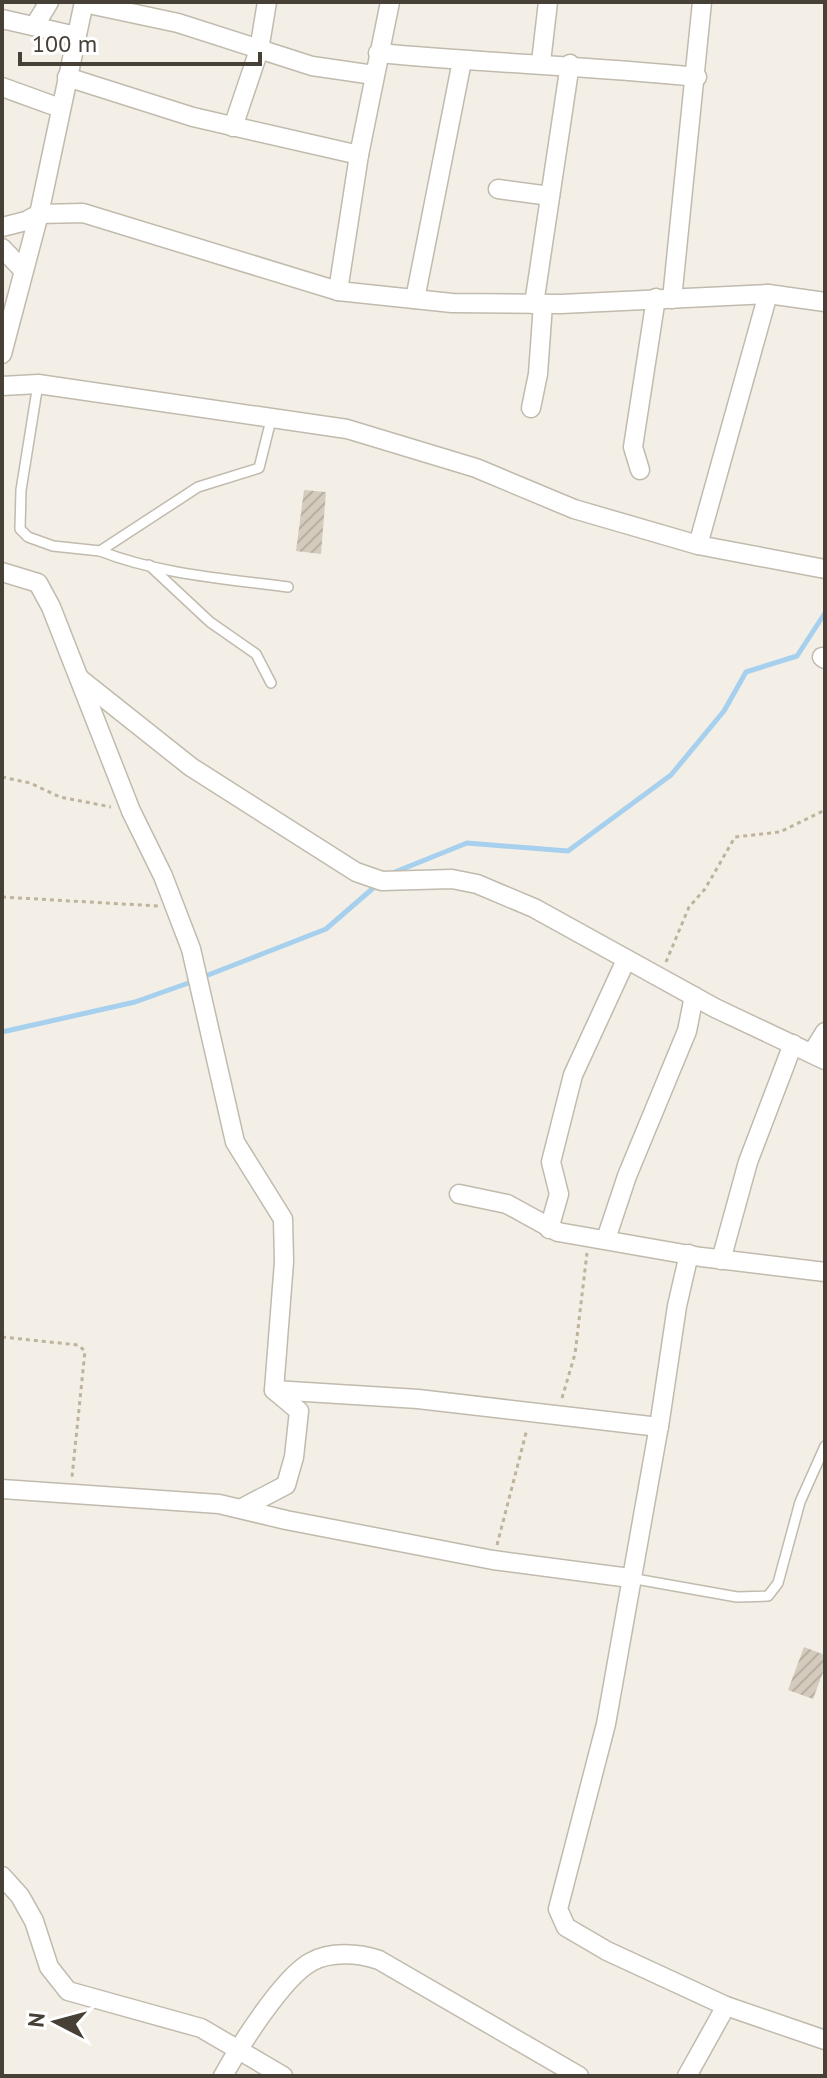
<svg xmlns="http://www.w3.org/2000/svg" width="827" height="2078" font-family="'PT Sans',sans-serif">
	<style>
		.lines { fill: none; stroke-linecap: round; stroke-linejoin: round }
		.stream { stroke: #a6d0ed; stroke-width: 5 }
		.building { fill: url(#building-hatch) }
		.lane-casing { stroke: #c1baad; stroke-width: 12 }
		.street-casing { stroke: #c1baad; stroke-width: 21 }
		.path { stroke: #bfb39c; stroke-width: 3; stroke-dasharray: 4 4; stroke-linecap: butt }
		.lane { stroke: #fff; stroke-width: 9 }
		.street { stroke: #fff; stroke-width: 18 }
	</style>
	<defs>
		<pattern id="building-hatch" width="6" height="6" patternUnits="userSpaceOnUse" patternTransform="scale(2)"><rect width="6" height="6" fill="#d4cbbd"/><path d="M-1 1l2-2M0 6l6-6M5 7l2-2" fill="none" stroke="#b7afa3"/></pattern>
	</defs>
	<rect width="100%" height="100%" fill="#f3efe7"/>
	<g class="lines">
		<g class="stream">
			<path d="M390 874 467 843 568 851 671 775 724 711 746 672 797 656 825 613"/>
			<path d="M203 977 326 929 379 883"/>
			<path d="M2 1032 135 1002 194 981"/>
		</g>
	</g>
	<g class="building">
		<path d="M304 490 326 492 321 554 296 551Z"/>
		<path d="M804 1647 825 1655V1667L813 1699 788 1690Z"/>
	</g>
	<g class="lines">
		<g class="lane-casing">
			<g id="lane">
				<path d="M38 384 21 490 20 529 28 537 53 546 100 551 198 487 259 468 272 416"/>
				<path d="M100 551C158 574 227 579 288 587"/>
				<path d="M149 565 210 622 256 654 271 683"/>
				<path d="M630 1578 737 1597 768 1596 778 1583 800 1502 825 1446"/>
			</g>
		</g>
		<g class="street-casing">
			<g id="street">
				<path d="M84 3 178 23 312 66 374 75"/>
				<path d="M2 19 76 36"/>
				<path d="M35 25 49 2"/>
				<path d="M378 53C484 63 590 66 697 77"/>
				<path d="M541 62 548 2"/>
				<path d="M67 77 193 117 359 155"/>
				<path d="M2 87 60 108"/>
				<path d="M233 127 259 50 267 2"/>
				<path d="M498 189 550 196"/>
				<path d="M2 227 26 221 39 214 83 213 338 291 452 303 561 304 768 294 825 302"/>
				<path d="M2 248 23 270"/>
				<path d="M338 291 359 155 390 2"/>
				<path d="M415 299 462 61"/>
				<path d="M672 299 702 2"/>
				<path d="M534 304 570 64"/>
				<path d="M2 354 39 214 84 2"/>
				<path d="M2 386 38 384 347 429 476 468 574 509 698 545 825 569"/>
				<path d="M531 408 538 374 543 304"/>
				<path d="M640 470 633 447 656 298"/>
				<path d="M698 545 768 294"/>
				<path d="M2 572 38 583 51 607 131 811 163 876 191 949 235 1142 283 1219 284 1262 274 1390 299 1411 294 1457 286 1485 244 1507"/>
				<path d="M822 657 825 659"/>
				<path d="M79 678 191 767 356 872 382 881 452 879 477 884 534 908 715 1008 825 1060"/>
				<path d="M812 1053 825 1032"/>
				<path d="M459 1194 507 1204 558 1232 701 1257 825 1272"/>
				<path d="M549 1229 559 1194 551 1162 573 1075 626 960"/>
				<path d="M606 1239 627 1176 687 1031 694 996"/>
				<path d="M689 1254 677 1306 660 1420 606 1724 558 1909 566 1927 607 1951 726 2006 825 2040"/>
				<path d="M721 1260 748 1162 793 1044"/>
				<path d="M274 1390 418 1399 659 1427"/>
				<path d="M2 1489 219 1504 286 1520 493 1560 630 1578"/>
				<path d="M2 1876 20 1896 34 1921 49 1967 68 1991 201 2028 283 2076"/>
				<path d="M223 2076C239 2047 283 1977 311 1962 330 1951 359 1953 379 1960L579 2076"/>
				<path d="M687 2076 726 2006"/>
			</g>
		</g>
		<g class="path">
			<path d="M2 777 30 783 60 797 111 807"/>
			<path d="M2 897 158 906"/>
			<path d="M666 962 689 907 705 889 735 837 780 832 825 810"/>
			<path d="M2 1337 78 1345 85 1351 72 1477"/>
			<path d="M562 1398 575 1354 587 1253"/>
			<path d="M497 1545 527 1429"/>
		</g>
		<use href="#lane" class="lane"/>
		<use href="#street" class="street"/>
	</g>
	<rect width="827" height="2078" fill="none" stroke="#464036" stroke-width="8"/>
	<g transform="translate(56 2022) rotate(276)" stroke="#ffffff" stroke-width="6" paint-order="stroke">
	<path d="M0-6L14 30L0 20L-14 30Z" fill="#464036"/>
	<text y="-12" font-size="22" font-weight="bold" text-anchor="middle" fill="#464036">N</text>
	</g>
	<path d="M20 52v12h240v-12" fill="none" stroke="#464036" stroke-width="4"/>
	<text x="32" y="52" font-size="24" fill="#464036" stroke="#ffffff" stroke-width="6" paint-order="stroke">100 m</text>
</svg>
